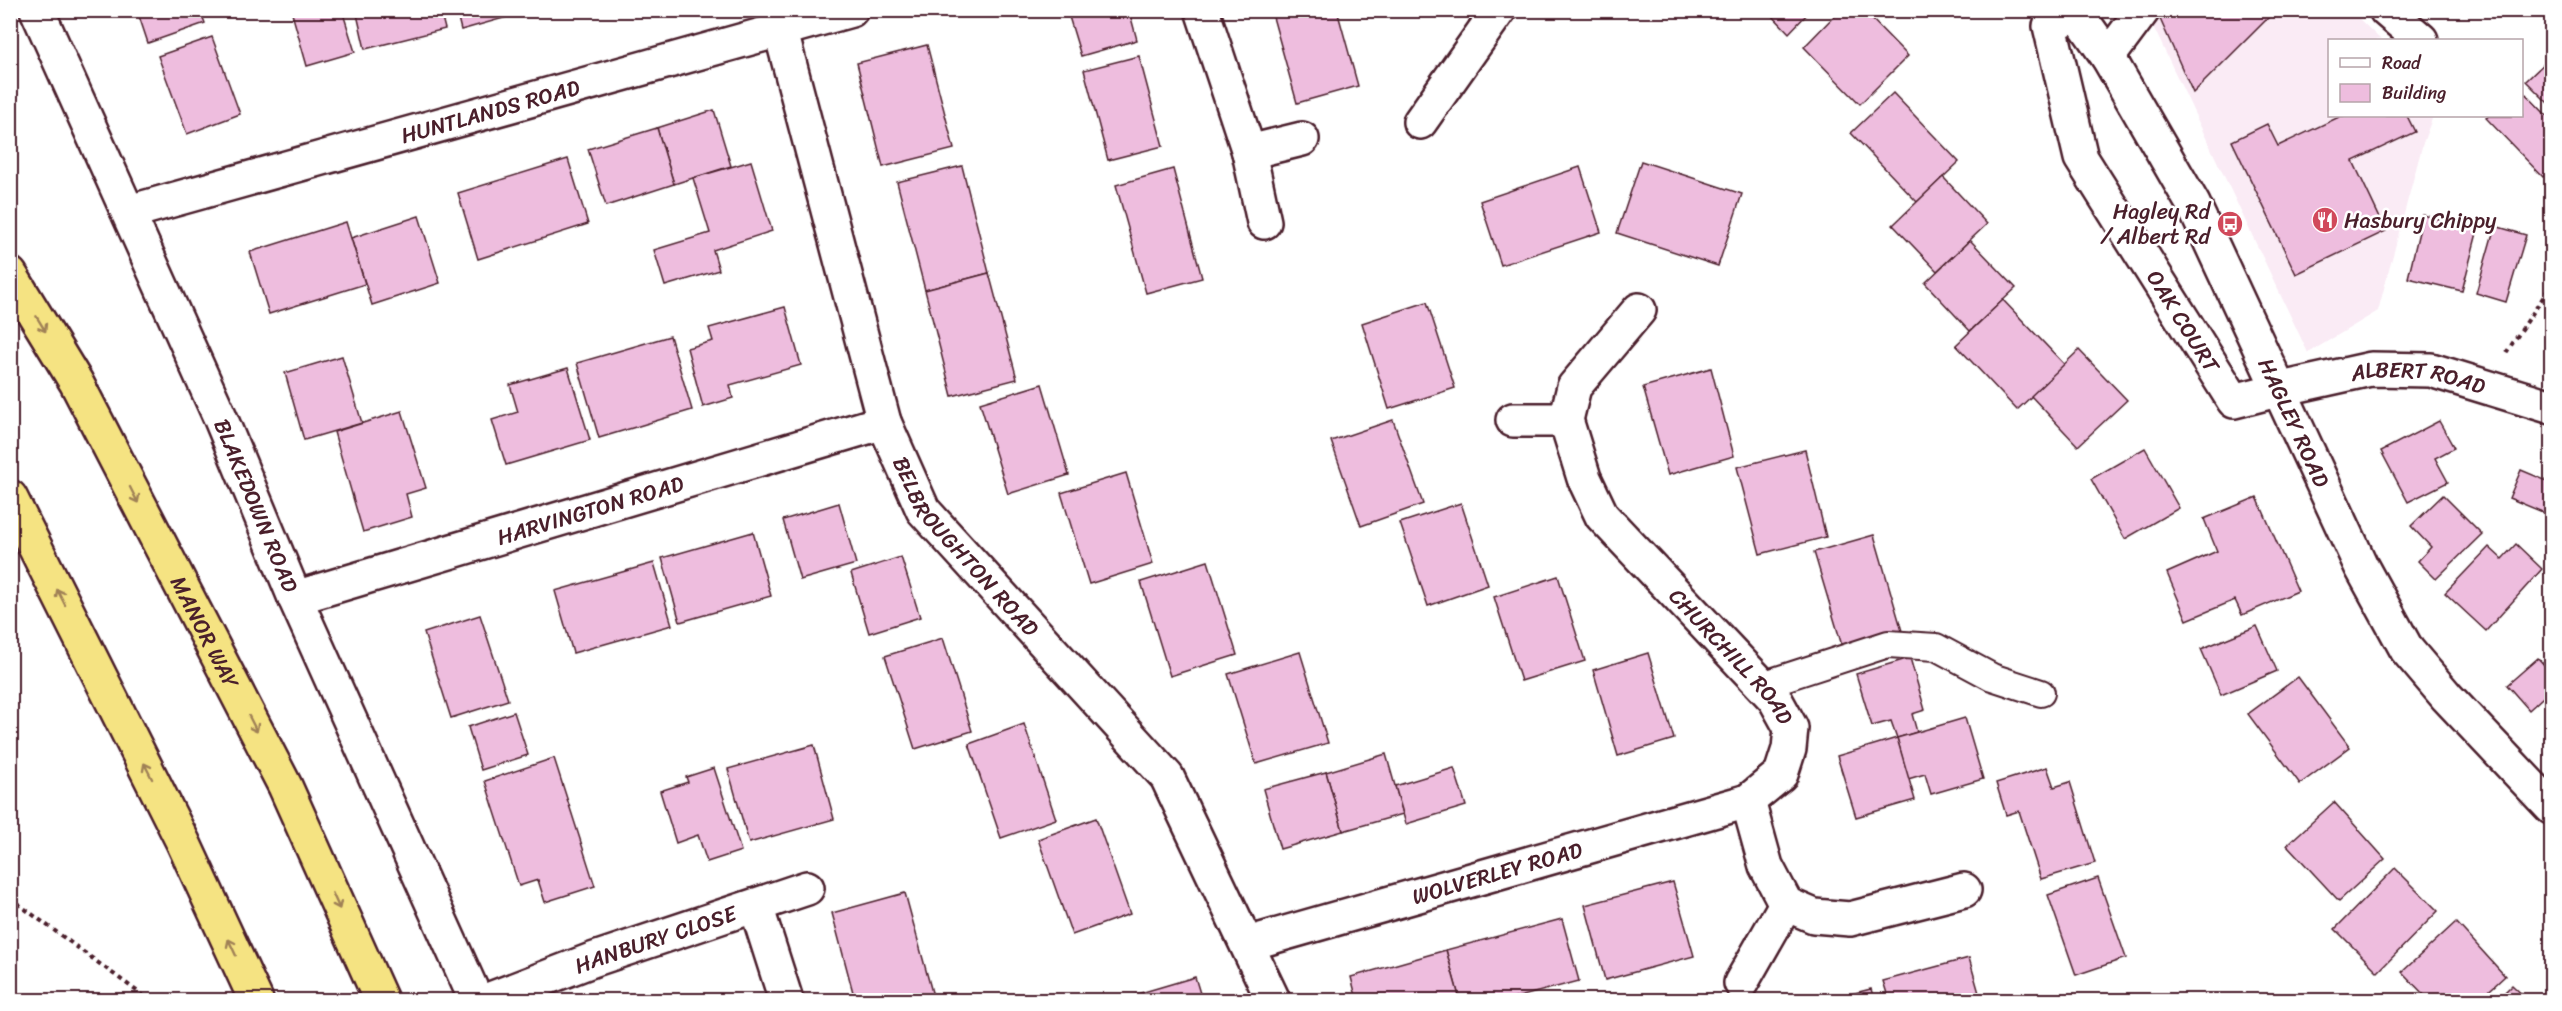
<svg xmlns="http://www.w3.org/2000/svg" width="2562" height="1011" font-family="Sriracha,sans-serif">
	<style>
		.built { fill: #faebf5 }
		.building { fill: #eebdde; stroke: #4a1f2b; stroke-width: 1.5 }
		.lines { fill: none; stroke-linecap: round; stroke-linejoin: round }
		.service-casing { stroke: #4a1f2b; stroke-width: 30 }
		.minor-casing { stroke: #4a1f2b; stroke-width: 38 }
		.tertiary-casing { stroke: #4a1f2b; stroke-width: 38 }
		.secondary-casing { stroke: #4a1f2b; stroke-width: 38 }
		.trunk-casing { stroke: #4a1f2b; stroke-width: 38 }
		.path { stroke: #4a1f2b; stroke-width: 4; stroke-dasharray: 4.5 4.5; stroke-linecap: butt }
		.service { stroke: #fff; stroke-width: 26 }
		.minor { stroke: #fff; stroke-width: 33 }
		.tertiary { stroke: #fff; stroke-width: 33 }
		.secondary { stroke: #fff; stroke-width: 33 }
		.trunk { stroke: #f5e382; stroke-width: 33 }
		.oneway { stroke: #a08156 }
		.labels { text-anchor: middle; stroke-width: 5; stroke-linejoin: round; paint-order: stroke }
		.street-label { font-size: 22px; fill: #4a1f2b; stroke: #fff }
		.poi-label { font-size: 22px; fill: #4a1f2b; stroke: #fff; text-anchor: end }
	</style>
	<rect width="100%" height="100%" fill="#fff"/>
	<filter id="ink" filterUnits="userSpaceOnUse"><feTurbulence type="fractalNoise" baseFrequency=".0167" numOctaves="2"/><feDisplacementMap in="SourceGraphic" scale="12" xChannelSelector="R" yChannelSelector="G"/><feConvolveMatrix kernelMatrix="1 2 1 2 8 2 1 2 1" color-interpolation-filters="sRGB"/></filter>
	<g filter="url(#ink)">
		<path class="built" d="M2162 11H2351L2381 40H2330V116H2433L2423 143 2378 311 2308 353 2152 24Z"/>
		<g class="building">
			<path d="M137 10H200L205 23 148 43Z"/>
			<path d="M291 10H342L355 52 307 66Z"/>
			<path d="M356 10H440L445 29 365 49Z"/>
			<path d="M456 10H532L461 30Z"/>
			<path d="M1067 10H1129L1137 40 1081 56Z"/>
			<path d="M1271 10H1337L1358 86 1297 103Z"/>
			<path d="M1767 10H1811L1789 33Z"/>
			<path d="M1840 10H1863L1908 56 1860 104 1804 47Z"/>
			<path d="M2169 10H2276L2193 93 2160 19Z"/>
			<path d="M212 37 240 114 187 134 158 56Z"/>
			<path d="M927 45 954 149 883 167 857 63Z"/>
			<path d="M1139 56 1163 146 1108 160 1084 70Z"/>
			<path d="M2552 56V107L2526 81Z"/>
			<path d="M2522 90 2552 121V169L2543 177 2486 118 2489 116H2522Z"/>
			<path d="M1893 93 1959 162 1917 202 1851 133Z"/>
			<path d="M714 110 731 166 674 184 657 128Z"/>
			<path d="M2341 116H2407L2415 132 2353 161 2386 231 2296 274 2232 141 2267 124 2278 146Z"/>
			<path d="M657 128 674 184 606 206 588 149Z"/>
			<path d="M568 159 588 224 478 259 458 193Z"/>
			<path d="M751 161 772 231 713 250 719 270 665 286 654 250 710 233 693 178Z"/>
			<path d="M1641 161 1742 194 1718 266 1617 233Z"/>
			<path d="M962 166 989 273 925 290 897 182Z"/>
			<path d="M1580 167 1601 232 1501 265 1480 201Z"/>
			<path d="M1173 169 1202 278 1146 293 1116 185Z"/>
			<path d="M1943 177 1987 224 1937 271 1893 225Z"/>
			<path d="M2423 215 2478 229 2462 291 2408 278Z"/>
			<path d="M419 216 440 283 372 305 351 238Z"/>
			<path d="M346 222 365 284 269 314 250 252Z"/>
			<path d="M2495 226 2526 235 2506 302 2476 293Z"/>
			<path d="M1970 240 2016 288 1970 331 1925 283Z"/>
			<path d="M989 273 1017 379 952 396 925 290Z"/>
			<path d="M2003 300 2065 365 2017 410 1956 345Z"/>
			<path d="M1427 302 1455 388 1389 409 1362 323Z"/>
			<path d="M785 307 801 365 730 385 733 398 703 407 687 348 713 341 709 328Z"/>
			<path d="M670 336 692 410 599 438 577 363Z"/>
			<path d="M2079 350 2127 400 2078 446 2031 396Z"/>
			<path d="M342 356 362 423 304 440 285 373Z"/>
			<path d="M568 368 590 440 506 465 492 420 518 412 510 385Z"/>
			<path d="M1711 368 1734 456 1668 475 1643 387Z"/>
			<path d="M1042 384 1069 475 1008 494 980 403Z"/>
			<path d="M402 411 426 488 406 494 412 517 363 532 334 432Z"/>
			<path d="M1393 420 1423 504 1361 526 1331 441Z"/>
			<path d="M2439 421 2454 448 2435 458 2448 482 2408 502 2381 451Z"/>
			<path d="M2145 448 2179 508 2125 539 2091 479Z"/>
			<path d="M1805 450 1826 537 1760 554 1737 467Z"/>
			<path d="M2521 470 2552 483V516L2509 498Z"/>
			<path d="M1126 473 1153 564 1089 584 1061 493Z"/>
			<path d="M2443 495 2482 534 2436 579 2418 561 2431 547 2411 526Z"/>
			<path d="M2257 497 2298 591 2242 615 2235 600 2187 620 2167 573 2217 551 2204 519Z"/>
			<path d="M839 503 856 564 800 580 783 520Z"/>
			<path d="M1461 503 1488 585 1428 606 1400 523Z"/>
			<path d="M753 532 771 596 680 622 662 558Z"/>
			<path d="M1874 535 1902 631 1843 649 1814 552Z"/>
			<path d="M2516 544 2542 569 2486 631 2445 593 2489 547 2502 559Z"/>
			<path d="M901 557 920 617 869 633 851 573Z"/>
			<path d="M1208 561 1237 655 1170 676 1141 582Z"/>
			<path d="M654 563 672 625 573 653 555 591Z"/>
			<path d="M1558 576 1585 661 1521 681 1494 597Z"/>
			<path d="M480 615 508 700 451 718 424 633Z"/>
			<path d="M2257 626 2277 671 2221 695 2201 649Z"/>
			<path d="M943 638 972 731 915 749 885 656Z"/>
			<path d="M1300 652 1328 743 1256 764 1228 674Z"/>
			<path d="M1648 653 1674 739 1618 756 1593 670Z"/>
			<path d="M1910 658 1925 710 1912 714 1917 732 1897 738 1891 721 1872 726 1856 674Z"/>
			<path d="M2538 658 2552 674V689L2529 710 2507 685Z"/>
			<path d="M2298 677 2350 747 2300 784 2248 714Z"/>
			<path d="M514 712 528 755 481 770 468 727Z"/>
			<path d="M1965 718 1983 779 1931 794 1925 774 1908 779 1897 738Z"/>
			<path d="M1024 724 1056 819 1001 838 969 744Z"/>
			<path d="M1897 738 1915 800 1856 817 1837 756Z"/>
			<path d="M814 745 834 819 749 843 728 769Z"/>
			<path d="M1386 754 1403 814 1343 831 1326 772Z"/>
			<path d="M554 758 595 886 545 902 538 880 519 886 485 781Z"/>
			<path d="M2047 767 2054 787 2070 782 2095 863 2041 879 2019 811 2006 815 1996 783Z"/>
			<path d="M714 768 741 851 707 862 698 835 676 843 660 791 688 782 686 777Z"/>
			<path d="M1454 768 1466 806 1406 824 1395 786Z"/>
			<path d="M1326 772 1343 831 1280 849 1263 789Z"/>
			<path d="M2334 802 2385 859 2339 901 2287 845Z"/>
			<path d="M1096 818 1130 914 1072 935 1038 839Z"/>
			<path d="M2395 868 2438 911 2378 972 2335 929Z"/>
			<path d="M2098 878 2126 958 2076 975 2048 895Z"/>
			<path d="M1673 882 1694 956 1605 980 1585 905Z"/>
			<path d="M905 893 933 996 916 1000H855L832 913Z"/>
			<path d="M1562 919 1579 981 1508 1000H1460L1446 950Z"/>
			<path d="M2456 922 2505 976 2479 1000H2429L2402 972Z"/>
			<path d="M1446 950 1460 1000H1357L1351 977Z"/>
			<path d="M1969 958 1981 1000H1889L1883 981Z"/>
			<path d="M1195 977 1202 1000H1128L1127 997Z"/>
			<path d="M2512 985 2528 1000H2497Z"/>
			<path d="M1871 989 1874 1000H1827Z"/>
		</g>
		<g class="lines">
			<g class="service-casing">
				<path id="service" d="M1762 685 1888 644 1936 647 1992 677 2041 693"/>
			</g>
			<g class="minor-casing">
				<g id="minor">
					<path id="s1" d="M37 10 220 417 295 598 476 1000"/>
					<path d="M1202 10 1249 152 1264 222"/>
					<path d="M2386 10 2421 40"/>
					<path id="s2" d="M2077 13 2050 26 2081 158 2234 401 2281 389"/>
					<path id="s3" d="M781 32 884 422 923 510 1167 777 1273 1000"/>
					<path d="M2108 57 2143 10"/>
					<path d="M1420 122 1499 10"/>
					<path d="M1249 152 1302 139"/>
					<path id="s4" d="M129 212 851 10"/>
					<path d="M1513 420H1566L1574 387 1639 310"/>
					<path id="s5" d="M1566 420 1584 478 1602 516 1775 699 1791 728 1789 749 1781 774 1748 801 1766 866 1786 904 1814 916 1850 919 1964 890"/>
					<path id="s6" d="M295 598 884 422"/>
					<path d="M756 906 786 1000"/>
					<path id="s7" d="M1247 944 1748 801"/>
					<path d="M1741 983 1786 904"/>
					<path id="s8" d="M488 1000 592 960 807 888"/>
				</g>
			</g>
			<g class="tertiary-casing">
				<g id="tertiary">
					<path id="s9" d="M2281 389 2371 369 2431 370 2552 407"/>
				</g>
			</g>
			<g class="secondary-casing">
				<g id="secondary">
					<path id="s10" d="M2075 10 2108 57 2193 204 2361 566 2407 650 2447 697 2552 808"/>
				</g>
			</g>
			<g class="trunk-casing">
				<g id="trunk">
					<path id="s11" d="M10 274 76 382 285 786 381 1000"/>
					<path d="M10 497 183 842 256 1000"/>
				</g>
			</g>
			<g class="path">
				<path d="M2506 353 2552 284"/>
				<path d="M10 898 149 1000"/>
			</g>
			<use href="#service" class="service"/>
			<use href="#minor" class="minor"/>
			<use href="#tertiary" class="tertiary"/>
			<use href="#secondary" class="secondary"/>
			<use href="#trunk" class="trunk"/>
		</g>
		<defs><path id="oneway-shaft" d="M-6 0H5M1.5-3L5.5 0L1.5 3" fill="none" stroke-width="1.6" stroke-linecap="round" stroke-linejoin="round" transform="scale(1.5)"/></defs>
		<g class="oneway">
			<use href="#oneway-shaft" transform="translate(41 324) rotate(59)"/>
			<use href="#oneway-shaft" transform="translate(134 495) rotate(63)"/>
			<use href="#oneway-shaft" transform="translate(61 597) rotate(-117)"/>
			<use href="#oneway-shaft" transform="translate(253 724) rotate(63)"/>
			<use href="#oneway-shaft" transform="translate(148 771) rotate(-117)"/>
			<use href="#oneway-shaft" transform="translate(336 901) rotate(66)"/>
			<use href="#oneway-shaft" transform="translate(232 947) rotate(-115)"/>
		</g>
	</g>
	<defs>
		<g id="restaurant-disc" transform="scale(1.35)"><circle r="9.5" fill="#d1495b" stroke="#fff"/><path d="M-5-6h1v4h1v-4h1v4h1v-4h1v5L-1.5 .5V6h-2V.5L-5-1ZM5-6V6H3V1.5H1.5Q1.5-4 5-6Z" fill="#fff"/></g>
		<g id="bus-disc" transform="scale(1.35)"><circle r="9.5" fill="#d1495b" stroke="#fff"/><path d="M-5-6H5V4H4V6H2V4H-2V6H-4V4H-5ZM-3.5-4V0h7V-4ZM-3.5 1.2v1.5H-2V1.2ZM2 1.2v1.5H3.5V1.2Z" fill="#fff"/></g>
	</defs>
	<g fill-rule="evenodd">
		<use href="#restaurant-disc" x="2325" y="220"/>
		<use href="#bus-disc" x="2230" y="224"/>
	</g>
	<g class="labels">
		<g class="street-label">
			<text dy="8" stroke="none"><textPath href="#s4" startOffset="375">HUNTLANDS ROAD</textPath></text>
			<text dy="8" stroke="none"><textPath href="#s2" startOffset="358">OAK COURT</textPath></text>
			<text dy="8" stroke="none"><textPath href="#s9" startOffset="140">ALBERT ROAD</textPath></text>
			<text dy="8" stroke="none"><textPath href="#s10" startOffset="468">HAGLEY ROAD</textPath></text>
			<text dy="8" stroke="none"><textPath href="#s1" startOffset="542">BLAKEDOWN ROAD</textPath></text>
			<text dy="8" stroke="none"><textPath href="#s6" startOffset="308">HARVINGTON ROAD</textPath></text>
			<text dy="8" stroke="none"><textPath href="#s3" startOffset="554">BELBROUGHTON ROAD</textPath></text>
			<text dy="8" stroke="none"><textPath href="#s11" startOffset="408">MANOR WAY</textPath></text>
			<text dy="8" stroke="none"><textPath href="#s5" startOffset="294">CHURCHILL ROAD</textPath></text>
			<text dy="8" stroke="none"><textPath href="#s7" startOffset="260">WOLVERLEY ROAD</textPath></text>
			<text dy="8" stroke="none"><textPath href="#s8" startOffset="178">HANBURY CLOSE</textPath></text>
		</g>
		<g class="poi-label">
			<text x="2210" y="219">Hagley Rd<tspan x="2210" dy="25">/ Albert Rd</tspan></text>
			<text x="2344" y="228" text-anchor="start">Hasbury Chippy</text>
		</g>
	</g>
	<rect width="2562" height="1011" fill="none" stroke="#fff" stroke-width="36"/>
	<rect x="18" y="18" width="2526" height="975" fill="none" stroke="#4a1f2b" stroke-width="2" filter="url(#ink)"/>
	<rect x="2328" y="39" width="195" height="78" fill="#ffffff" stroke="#b7a5aa" stroke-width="1.5"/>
	<rect x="2340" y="58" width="30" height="9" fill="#ffffff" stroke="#b7a5aa" stroke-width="1.5"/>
	<text x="2382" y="69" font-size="18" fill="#4a1f2b">Road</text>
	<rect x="2340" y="84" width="30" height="18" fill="#eebdde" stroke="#b7a5aa" stroke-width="1.5"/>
	<text x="2382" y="99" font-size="18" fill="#4a1f2b">Building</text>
</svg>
